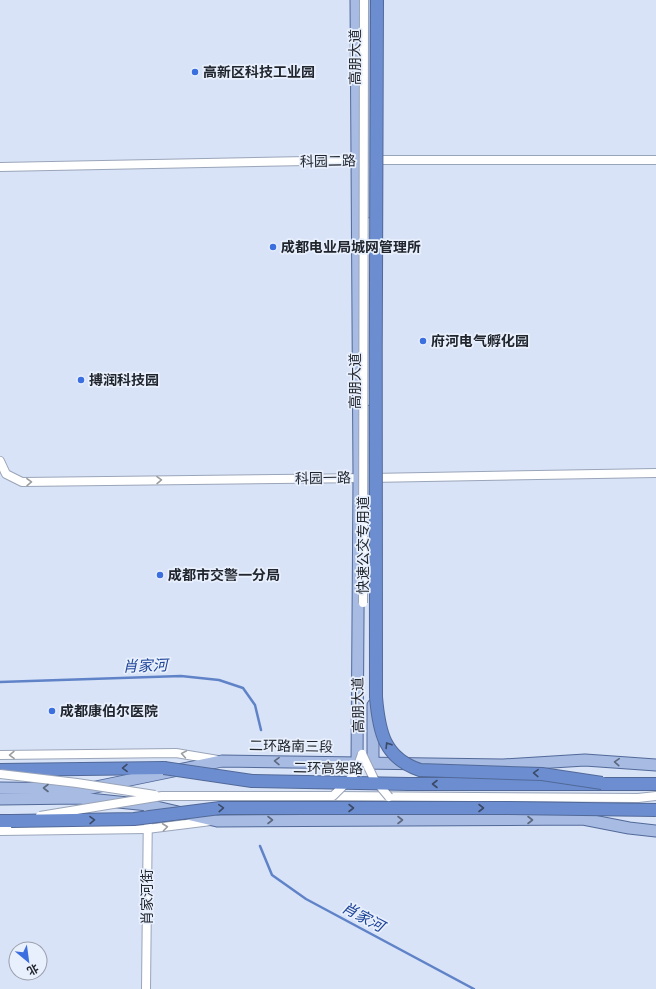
<svg xmlns="http://www.w3.org/2000/svg" width="656" height="989" font-family="'DejaVu Sans','Noto Sans SC',sans-serif">
	<style>
		.lines { fill: none; stroke-linecap: round; stroke-linejoin: round }
		.stream { stroke: #6083c8; stroke-width: 2.5 }
		.minor-casing { stroke: #9aa5b9; stroke-width: 10 }
		.major-casing { stroke: #526998; stroke-width: 13 }
		.highway-casing { stroke: #526998; stroke-width: 14 }
		.minor { stroke: #fff; stroke-width: 8 }
		.major { stroke: #a7bbe3; stroke-width: 11 }
		.highway { stroke: #6c8ed1; stroke-width: 12 }
		.minor-bridge-casing { stroke: #9aa5b9; stroke-width: 10; stroke-linecap: butt }
		.highway-bridge-casing { stroke: #526998; stroke-width: 14; stroke-linecap: butt }
		.minor-bridge { stroke: #fff; stroke-width: 8 }
		.highway-bridge { stroke: #6c8ed1; stroke-width: 12 }
		.oneway { stroke: #9b9da0 }
		.oneway2 { stroke: #3b4a66 }
		.oneway3 { stroke: #5d687f }
		.poi-dot { fill: #3b6fdf; stroke: #e9f0fd; stroke-width: 1.5 }
		.labels { text-anchor: middle; stroke-width: 3.5; stroke-linejoin: round; paint-order: stroke }
		.street-label { font-size: 14px; fill: #21252d; stroke: #e9f0fd }
		.poi-label { font-size: 14px; font-weight: bold; fill: #21252d; stroke: #e9f0fd; text-anchor: start }
		.water-label { font-size: 15px; font-style: italic; fill: #204699; stroke: #e9f0fd }
	</style>
	<rect width="100%" height="100%" fill="#d8e3f8"/>
	<g class="lines">
		<g class="stream">
			<path d="M0 682 181 676 219 680 243 688 255 705 261 730"/>
			<path d="M260 846 272 875 306 899 474 989"/>
		</g>
		<g class="minor-casing">
			<g id="minor">
				<path d="M373 160H656"/>
				<path d="M0 167 361 160"/>
				<path d="M0 461 6 474 22 482 370 478 656 473"/>
				<path d="M0 755 176 753 218 760"/>
				<path d="M333 796 638 798 656 796"/>
				<path d="M0 831 147 829 211 821"/>
				<path d="M146 989 148 805"/>
			</g>
		</g>
		<g class="major-casing">
			<g id="major">
				<path d="M356 0 359 478 357 762"/>
				<path d="M370 212V0"/>
				<path d="M370 411V500"/>
				<path d="M373 705V762"/>
				<path d="M0 788 86 789 222 761 503 765 585 760 656 765"/>
				<path d="M0 799 79 798 148 805 217 821 583 819 629 828 656 831"/>
			</g>
		</g>
		<g class="highway-casing">
			<g id="highway">
				<path d="M0 770 164 768"/>
				<path d="M409 784H656"/>
				<path d="M0 821H11"/>
			</g>
		</g>
		<use href="#minor" class="minor"/>
		<use href="#major" class="major"/>
		<use href="#highway" class="highway"/>
		<g class="minor-bridge-casing">
			<g id="minor-bridge">
				<path d="M363 603 364 0"/>
				<path d="M362 754 374 779 389 797"/>
				<path d="M0 774 77 783 155 795"/>
				<path d="M40 816 162 796H333L351 778 356 771 362 754"/>
			</g>
		</g>
		<g class="highway-bridge-casing">
			<g id="highway-bridge">
				<path d="M377 0C375 232 376 465 376 697 379 732 384 758 420 770L542 774 602 783"/>
				<path d="M164 768 252 781 409 784"/>
				<path d="M11 821 134 819 220 808H509L656 810"/>
			</g>
		</g>
		<use href="#minor-bridge" class="minor-bridge"/>
		<use href="#highway-bridge" class="highway-bridge"/>
	</g>
	<defs><path id="oneway-chevron" d="M-2-3.5L2.5 0L-2 3.5" fill="none" stroke-width="1.6" stroke-linecap="round" stroke-linejoin="round"/></defs>
	<g class="oneway">
		<use href="#oneway-chevron" transform="translate(159 480) rotate(-1)"/>
		<use href="#oneway-chevron" transform="translate(29 482) rotate(-1)"/>
		<use href="#oneway-chevron" transform="translate(184 754) rotate(-170)"/>
		<use href="#oneway-chevron" transform="translate(12 755) rotate(179)"/>
		<use href="#oneway-chevron" transform="translate(165 827) rotate(-7)"/>
	</g>
	<g class="oneway2">
		<use href="#oneway-chevron" transform="translate(388 745) rotate(-122)"/>
		<use href="#oneway-chevron" transform="translate(125 768) rotate(179)"/>
		<use href="#oneway-chevron" transform="translate(536 773) rotate(-178)"/>
		<use href="#oneway-chevron" transform="translate(435 784) rotate(180)"/>
		<use href="#oneway-chevron" transform="translate(221 808) rotate(-3)"/>
		<use href="#oneway-chevron" transform="translate(351 808)"/>
		<use href="#oneway-chevron" transform="translate(481 808)"/>
		<use href="#oneway-chevron" transform="translate(92 820) rotate(-1)"/>
	</g>
	<g class="oneway3">
		<use href="#oneway-chevron" transform="translate(277 761) rotate(-179)"/>
		<use href="#oneway-chevron" transform="translate(617 762) rotate(-176)"/>
		<use href="#oneway-chevron" transform="translate(46 788) rotate(-180)"/>
		<use href="#oneway-chevron" transform="translate(270 820)"/>
		<use href="#oneway-chevron" transform="translate(400 820)"/>
		<use href="#oneway-chevron" transform="translate(530 820)"/>
	</g>
	<g class="poi-dot">
		<circle cx="195" cy="72" r="4"/>
		<circle cx="273" cy="247" r="4"/>
		<circle cx="423" cy="341" r="4"/>
		<circle cx="81" cy="380" r="4"/>
		<circle cx="160" cy="575" r="4"/>
		<circle cx="52" cy="711" r="4"/>
	</g>
	<g class="labels">
		<g class="street-label">
			<text transform="translate(355 57) rotate(-90)" y="5">高朋大道</text>
			<text transform="translate(328 161) rotate(-1)" y="5">科园二路</text>
			<text transform="translate(355 381) rotate(-90)" y="5">高朋大道</text>
			<text transform="translate(323 478) rotate(-1)" y="5">科园一路</text>
			<text transform="translate(363 545) rotate(-90)" y="5">快速公交专用道</text>
			<text transform="translate(358 705) rotate(-91)" y="5">高朋大道</text>
			<text transform="translate(291 746) rotate(1)" y="5">二环路南三段</text>
			<text transform="translate(328 768) rotate(1)" y="5">二环高架路</text>
			<text transform="translate(147 897) rotate(-90)" y="5">肖家河街</text>
		</g>
		<g class="poi-label">
			<text x="203" y="77">高新区科技工业园</text>
			<text x="281" y="252">成都电业局城网管理所</text>
			<text x="431" y="346">府河电气孵化园</text>
			<text x="89" y="385">搏润科技园</text>
			<text x="168" y="580">成都市交警一分局</text>
			<text x="60" y="716">成都康伯尔医院</text>
		</g>
		<g class="water-label">
			<text transform="translate(145 666) rotate(-2)" y="5">肖家河</text>
			<text transform="translate(363 917) rotate(28)" y="5">肖家河</text>
		</g>
	</g>
	<g transform="translate(28 961) rotate(151)"><circle r="19" fill="#e9f0fd" stroke="#999faa"/>
	<path d="M0-3L7 15L0 10L-7 15Z" fill="#3b6fdf"/>
	<text y="-6" font-size="11" font-weight="bold" text-anchor="middle" fill="#21252d">北</text>
	</g>
</svg>
